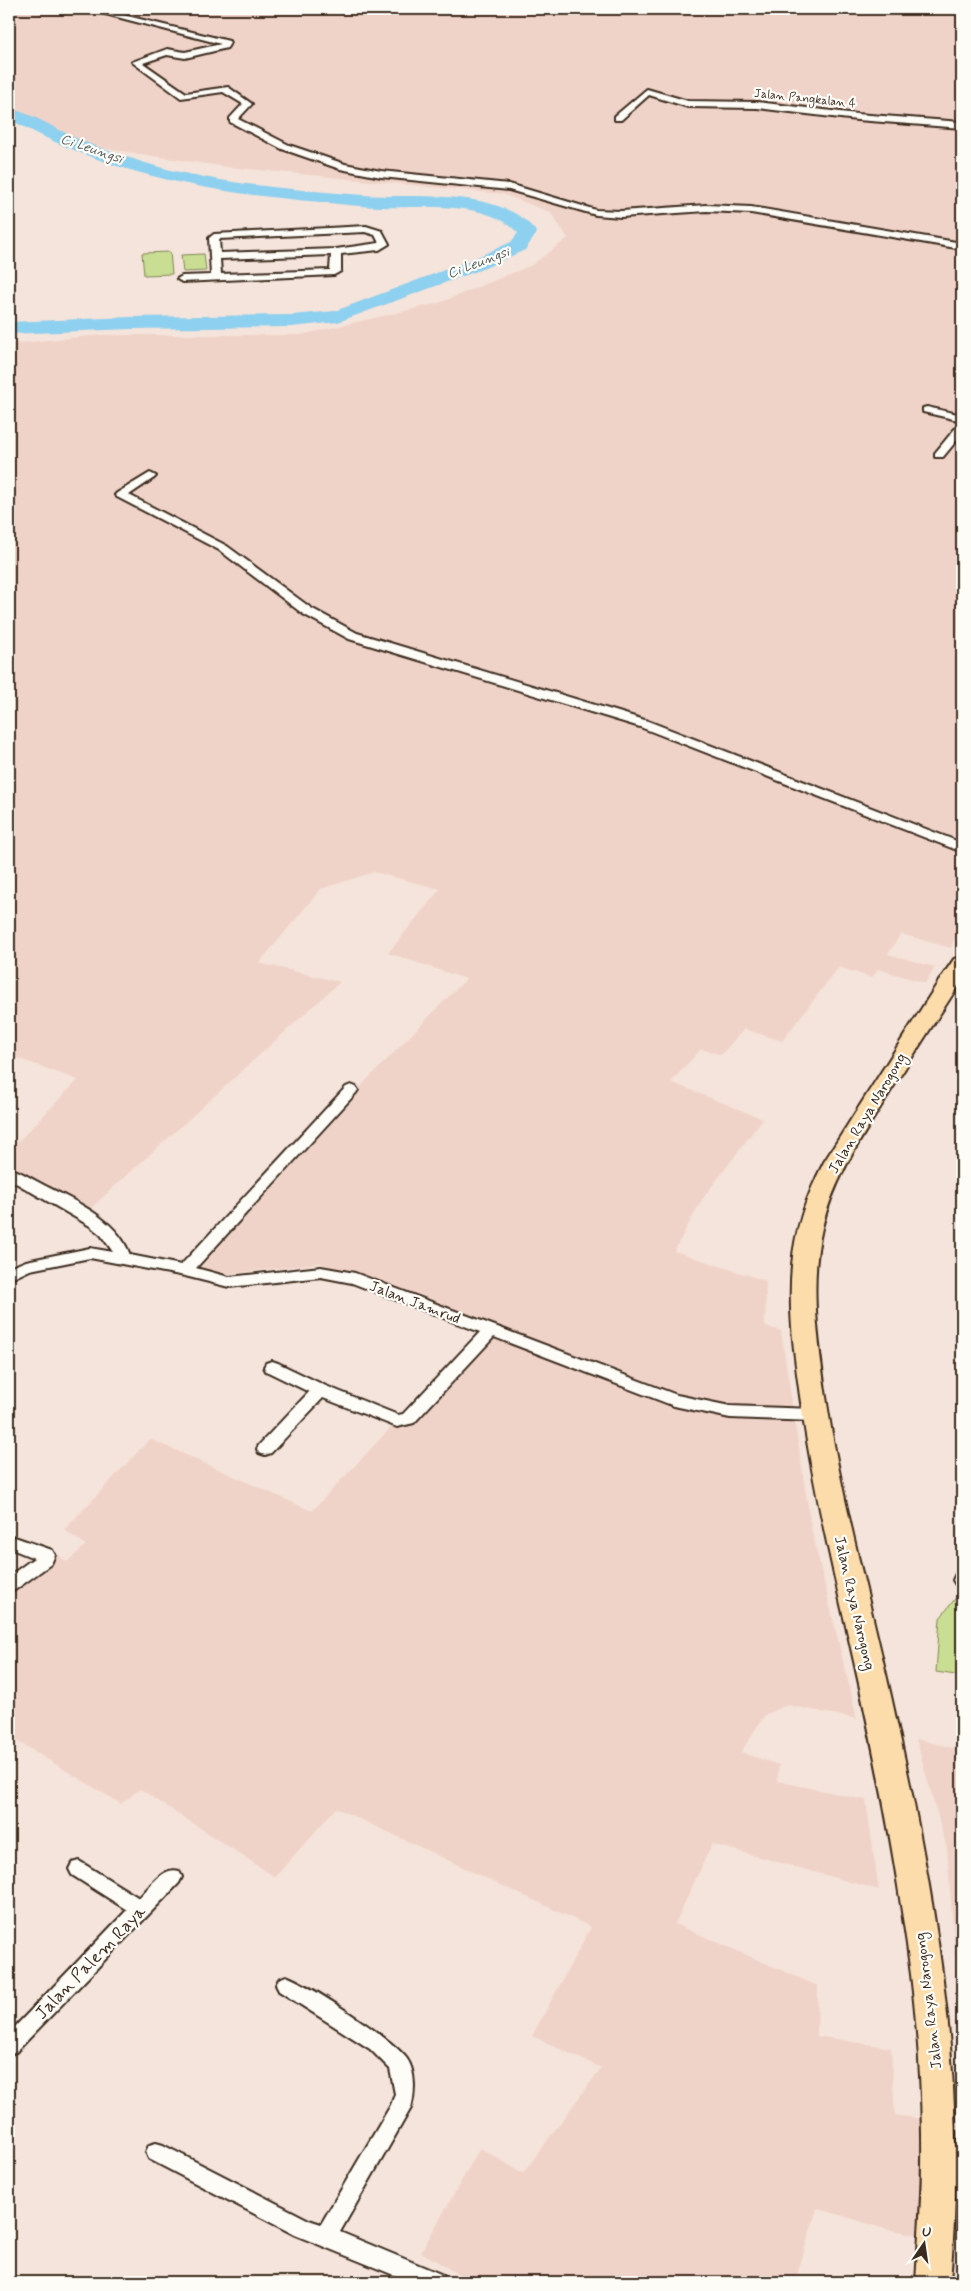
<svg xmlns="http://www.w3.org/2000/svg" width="971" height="2291" font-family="Mynerve,sans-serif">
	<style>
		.built { fill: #f0d3c8 }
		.green { fill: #c9de93; stroke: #828458 }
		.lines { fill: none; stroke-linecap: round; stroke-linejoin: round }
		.river { fill: #8ed0ef; fill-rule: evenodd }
		.street-casing { stroke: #3b2a1e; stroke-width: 4 }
		.primary-casing { stroke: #3b2a1e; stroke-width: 4 }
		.street { fill: #fdfcf7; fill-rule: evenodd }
		.primary { fill: #fddcac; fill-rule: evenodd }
		.labels { text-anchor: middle; stroke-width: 4.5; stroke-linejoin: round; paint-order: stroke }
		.far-street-label { font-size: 12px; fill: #3b2a1e; stroke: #fdfcf7 }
		.far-water-label { font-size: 14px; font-style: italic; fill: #545c5d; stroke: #fdfcf7 }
		.street-label { font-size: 15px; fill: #3b2a1e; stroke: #fdfcf7 }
		.near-street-label { font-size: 18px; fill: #3b2a1e; stroke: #fdfcf7 }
	</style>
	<rect width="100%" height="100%" fill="#f5e4db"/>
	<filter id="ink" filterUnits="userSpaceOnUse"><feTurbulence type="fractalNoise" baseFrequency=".02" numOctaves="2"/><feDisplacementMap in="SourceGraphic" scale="10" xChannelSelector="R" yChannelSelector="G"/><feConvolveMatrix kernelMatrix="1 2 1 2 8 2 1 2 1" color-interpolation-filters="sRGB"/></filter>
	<g filter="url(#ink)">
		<g class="built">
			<path d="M9 9H962V937L956 935 951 948 901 934 888 954 935 967 925 983 878 969 872 978 839 967 782 1041 744 1029 721 1055 701 1049 671 1082 763 1119 703 1198 674 1251 766 1281 765 1326 781 1331 811 1527 857 1719 787 1705 765 1715 741 1752 779 1765 777 1781 866 1800 879 1890 712 1844 675 1924 818 1986 817 2036 891 2048 895 2115 962 2125V2242L885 2229 817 2208 795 2282H471L421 2252 480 2148 523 2173 601 2068 532 2036 591 1927 336 1808 275 1877 140 1789 121 1804 9 1736V1655L12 1651 9 1648V1589L58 1555 67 1562 86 1545 64 1530 150 1439 312 1511 484 1329 417 1300 320 1263 213 1276 192 1258 466 979 388 953 440 889 374 872 321 889 259 963 340 982 91 1208 9 1168V1151L78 1080 9 1055V344L100 335H300L439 303 532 265 568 238 550 212 502 194 227 167 74 144 9 113Z"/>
			<path d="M916 1739 962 1750V2013H959L947 1849Z"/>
		</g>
		<g class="green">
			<path d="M170 252 172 274 144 275 142 253Z"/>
			<path d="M204 254 206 271 183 272 181 255Z"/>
			<path d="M962 1590V1676L936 1672 940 1618Z"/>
		</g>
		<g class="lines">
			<path class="river" d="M9 108C33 114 56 129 78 139 98 148 121 155 142 162 213 184 289 189 363 195 413 199 504 186 537 233L525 250 485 268 338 322 292 327 131 329 9 334V322L131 317 292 315 335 311 471 260 511 242 518 233C486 199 424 209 381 207 361 207 341 204 321 202 235 195 147 182 67 147 47 139 28 129 9 119Z"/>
			<g class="street-casing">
				<g id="street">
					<path d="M86 9H99L229 41 230 43 227 48 185 58 167 55 143 63 186 93 228 87 252 104 238 119 289 145 345 164 381 171 509 184 596 210 621 211 706 205 751 207 962 243V249L751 213 706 211 621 217 596 215 509 190 381 177 340 169 282 149 230 122V118L243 104 223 92 181 98 132 62 167 49 185 52 221 44Z"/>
					<path d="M647 89 688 101 757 102 857 114 962 122V128L857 120 757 108 688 107 649 95 621 120H615V116Z"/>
					<path d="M366 226 382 231 389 244 379 250 341 254V271L334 275 182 282 177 279 182 276 211 275 209 238 214 234ZM365 232 375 235 379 243 336 249 220 253 219 239ZM331 255 330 270 221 274 220 259Z"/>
					<path d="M927 407 962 415V421L923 412V408Z"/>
					<path d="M962 424V434L943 457H935V453L958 425Z"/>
					<path d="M150 473 156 476 154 478 129 495 227 546 311 608 357 633 648 721 962 843V852L640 727 349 639 303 614 219 550 117 497 115 495 117 493Z"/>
					<path d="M351 1085 356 1087 358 1090 356 1093 196 1268 229 1277 321 1267 355 1273 677 1395 730 1406 815 1409 821 1411 823 1415 821 1419 815 1421 730 1418 674 1406 494 1337 414 1423 397 1427 323 1398 271 1453 265 1455 259 1453 257 1449 259 1445 309 1392 266 1371 264 1367 266 1363 272 1361 278 1363 326 1386 398 1415 403 1414 480 1332 352 1283 321 1277 229 1287 185 1276 90 1258 30 1270 9 1280V1268L26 1261 90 1248 113 1252 101 1235 90 1226 9 1179V1168C20 1171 30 1178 40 1183 72 1200 117 1218 130 1255L181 1265 346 1087Z"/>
					<path d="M9 1535 52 1550 55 1555 51 1564 15 1590 9 1592V1576L34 1558 9 1548Z"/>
					<path d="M962 1572V1587L956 1585 953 1580 956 1574Z"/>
					<path d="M79 1861 139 1898C150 1887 163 1866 179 1871L182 1877 179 1883 16 2052 9 2055V2033L127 1910 72 1875 69 1869 72 1863Z"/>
					<path d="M286 1976C308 1984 394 2040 407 2059 416 2072 415 2094 411 2108L340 2232 443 2275 446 2282H411L295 2235 149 2159 146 2152 149 2145 156 2143 163 2145 309 2220 321 2224 391 2105 395 2094 390 2069 370 2049 279 1991 276 1985 279 1979Z"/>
				</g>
			</g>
			<g class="primary-casing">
				<path id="primary" d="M962 957V980C936 1020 910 1060 885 1100 860 1140 833 1181 822 1228 809 1283 818 1342 826 1397 841 1498 869 1596 891 1696 923 1839 951 1985 955 2133 957 2182 954 2232 950 2282H916C919 2233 923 2184 922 2134 921 2060 914 1985 902 1912 886 1804 863 1698 838 1592 823 1527 809 1462 800 1396 794 1353 788 1309 792 1265 795 1228 807 1195 824 1162L939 981 954 959Z"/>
			</g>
			<use href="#street" class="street"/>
			<use href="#primary" class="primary"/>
		</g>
	</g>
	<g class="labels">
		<g class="far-street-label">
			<text transform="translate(805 98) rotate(6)" y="4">Jalan Pangkalan 4</text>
		</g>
		<g class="far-water-label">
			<text transform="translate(92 148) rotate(19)" y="5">Ci Leungsi</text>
			<text transform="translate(478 262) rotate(-21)" y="5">Ci Leungsi</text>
		</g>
		<g class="street-label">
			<text transform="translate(867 1113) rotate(-59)" y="5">Jalan Raya Narogong</text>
			<text transform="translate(415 1302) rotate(21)" y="5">Jalan Jamrud</text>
			<text transform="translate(855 1603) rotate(77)" y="5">Jalan Raya Narogong</text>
			<text transform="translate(928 2001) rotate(-97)" y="5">Jalan Raya Narogong</text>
		</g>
		<g class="near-street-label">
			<text transform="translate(90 1962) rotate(-46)" y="6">Jalan Palem Raya</text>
		</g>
	</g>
	<rect width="971" height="2291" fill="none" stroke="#fdfcf7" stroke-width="30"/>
	<rect x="15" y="15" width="941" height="2261" fill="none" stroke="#3b2a1e" stroke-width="2" filter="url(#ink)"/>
	<g transform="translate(924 2244) rotate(13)" stroke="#fdfcf7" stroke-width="4" paint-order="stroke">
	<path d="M0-4L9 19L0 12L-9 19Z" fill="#3b2a1e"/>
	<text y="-8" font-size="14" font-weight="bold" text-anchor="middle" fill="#3b2a1e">U</text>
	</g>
</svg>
